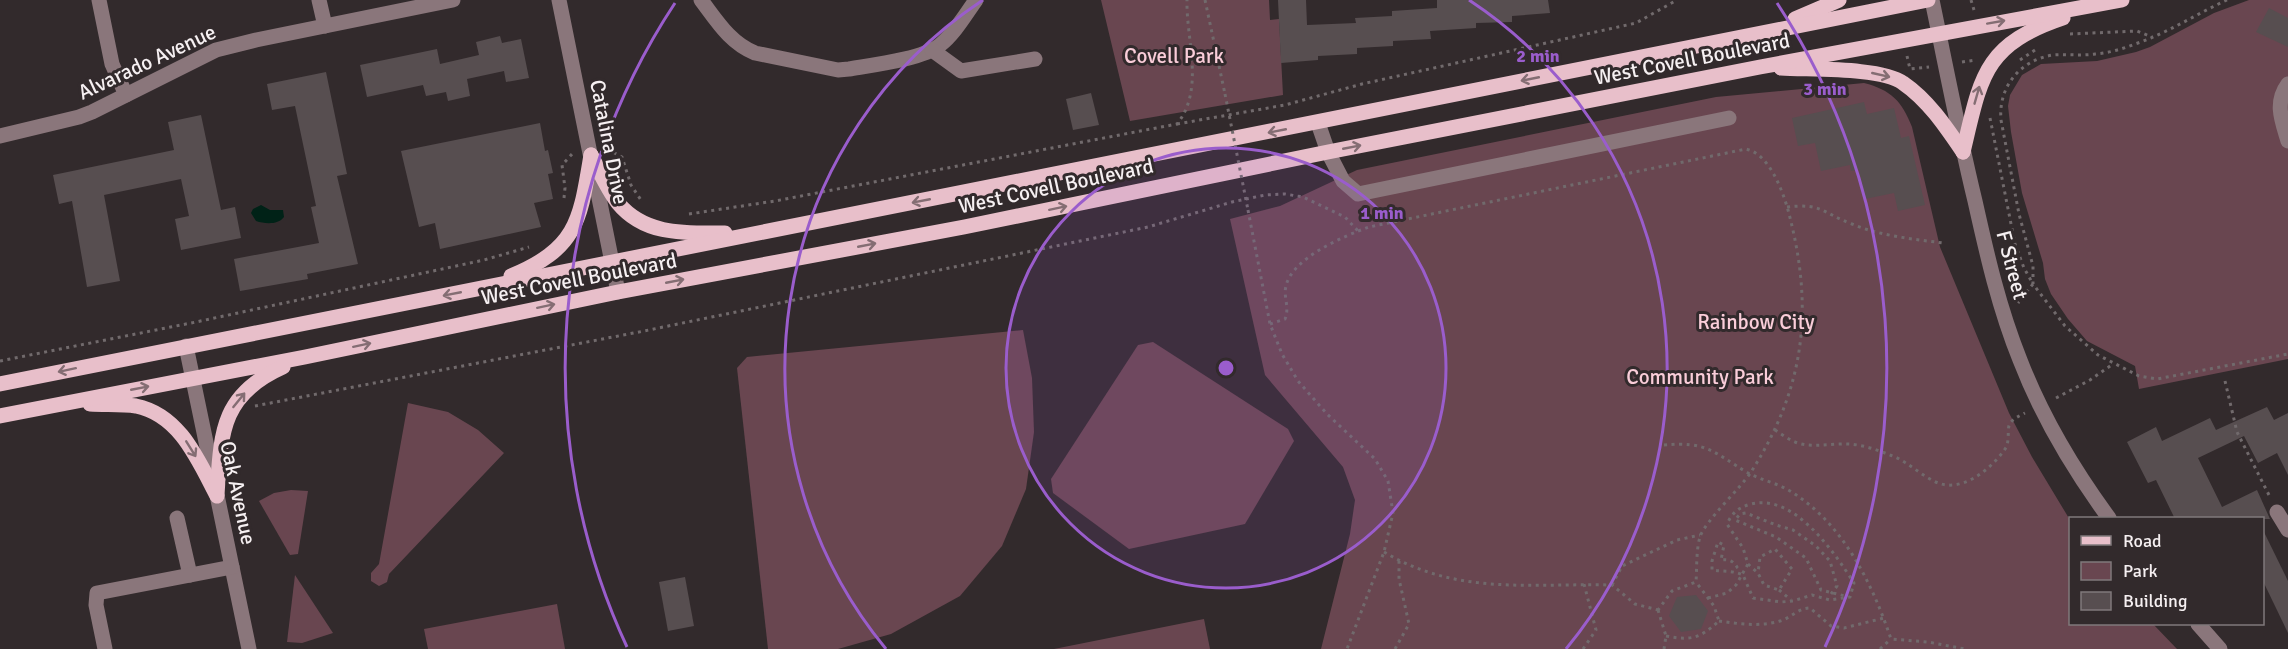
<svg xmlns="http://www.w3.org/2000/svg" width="2288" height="649" font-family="Signika,sans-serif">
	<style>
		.green { fill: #694650 }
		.water { fill: #002217 }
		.building { fill: #574e50 }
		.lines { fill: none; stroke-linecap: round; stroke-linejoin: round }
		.path { stroke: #716a6c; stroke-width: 3; stroke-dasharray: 3 4.5; stroke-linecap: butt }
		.minor { stroke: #8a767b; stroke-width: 15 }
		.major { stroke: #e8bfca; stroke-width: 15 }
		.path-bridge { stroke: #716a6c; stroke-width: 3; stroke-dasharray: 3 4.5; stroke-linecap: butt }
		.oneway { stroke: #846d73 }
		.ring { fill: none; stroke: #9a5dcc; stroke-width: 3 }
		.labels { text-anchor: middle; stroke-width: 6; stroke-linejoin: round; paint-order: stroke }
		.park-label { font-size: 21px; fill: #facdd9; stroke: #322a2c }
		.street-label { font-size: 21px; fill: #f6f0f2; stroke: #322a2c }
		.centre { fill: #9a5dcc; stroke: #322a2c; stroke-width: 3 }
		.ring-label { font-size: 18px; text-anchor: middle; font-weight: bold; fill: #9a5dcc; stroke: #322a2c; stroke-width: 6; stroke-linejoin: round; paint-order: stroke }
	</style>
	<rect width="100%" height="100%" fill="#322a2c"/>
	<g class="green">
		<path d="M1101 0H1269L1270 20 1279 19 1283 95 1130 121Z"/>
		<path d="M2249 0H2288V359L2139 389 2135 366 2087 341 2068 319 2051 294 2045 279 2043 263 2022 193 2011 132 2008 106 2010 95 2022 75 2041 64 2097 61 2136 52 2150 47 2214 13Z"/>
		<path d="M1864 83C1891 90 1902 101 1912 127L1940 247 2009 413 2032 457 2070 520V624H2153L2177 649H1321L1350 534 1355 500 1343 467 1265 375 1230 219 1280 206 1357 170 1716 97Z"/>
		<path d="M1023 330 1032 378 1034 432 1026 489 1002 546 960 596 891 634 838 649H768L737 368 747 357Z"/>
		<path d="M1153 342 1288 429 1294 441 1245 524 1129 549 1053 493 1051 479 1138 345Z"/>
		<path d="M408 403 448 412 478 430 504 453 389 574 387 582 379 586 371 581V573L379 564Z"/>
		<path d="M291 490 308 491 298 554 290 555 259 501 274 493Z"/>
		<path d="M295 575 333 633 302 643 287 642Z"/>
		<path d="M557 604 565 649H428L424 629Z"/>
		<path d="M1204 619 1210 649H1054Z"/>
	</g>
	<path class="water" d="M261 205 270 210H283L284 217C278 225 265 224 256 221L251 213 253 209Z"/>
	<g class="building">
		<path d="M1278 0H1306L1307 25 1356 23 1355 18 1392 16V11L1437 8V0H1548L1550 13 1512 16V22L1476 23V28L1430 31 1431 39 1393 41V46L1357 48V54L1318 56V60L1281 63Z"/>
		<path d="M2269 8 2288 18V47L2256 32Z"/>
		<path d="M500 36 502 43 521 39 529 78 506 82 504 71 467 79 470 96 448 101 446 92 426 96 423 85 367 97 360 65 437 49 440 64 479 55 476 42Z"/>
		<path d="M326 72 347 174 337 176 358 264 307 274 308 279 240 291 234 259 319 243 311 207 316 206 295 106 272 110 267 84Z"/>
		<path d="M1091 93 1099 125 1073 130 1066 99Z"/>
		<path d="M1864 102 1867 114 1894 108 1901 138 1909 136 1925 205 1898 211 1894 193 1865 199 1859 170 1851 171 1850 165 1821 171 1815 143 1798 146 1792 118Z"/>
		<path d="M201 115 221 210 235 207 241 238 181 250 175 219 189 216 181 179 104 195 120 281 87 287 72 201 59 204 53 175 174 150 168 122Z"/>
		<path d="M540 123 545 151 548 150 553 173 548 174 553 199 534 203 541 227 440 249 435 223 419 227 401 151Z"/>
		<path d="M2267 407 2274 420 2288 413V475L2277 453 2258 463 2244 436 2198 458 2222 507 2257 490 2270 519H2175L2156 480 2148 483 2127 442 2156 427 2162 441 2210 418 2216 430Z"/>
		<path d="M2262 528 2288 581V633L2262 579Z"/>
		<path d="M685 577 694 626 668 631 659 582Z"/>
		<path d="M1696 595 1708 611 1701 629 1681 632 1669 616 1677 597Z"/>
	</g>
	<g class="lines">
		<g class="path">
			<path d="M1205 0 1225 94"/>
			<path d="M1971 0 1974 10"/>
			<path d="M2227 0C2196 14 2168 33 2135 44 2122 49 2109 53 2095 54 2081 56 2067 54 2053 55 2020 60 1998 87 2001 120L2019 214 2033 266V284L2065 326 2098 355 2139 376 2157 379 2288 354"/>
			<path d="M2070 34 2137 31 2152 37"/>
			<path d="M1907 56 1910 69 1929 67"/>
			<path d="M2020 60 2035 50"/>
			<path d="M1962 62 1976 60"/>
			<path d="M1990 118 2015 244 2024 268 2033 284 2018 303"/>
			<path d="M1177 124 1285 105 1362 84 1636 23 1677 0"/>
			<path d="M607 149 622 157 631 185 641 200"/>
			<path d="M564 198 565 188 562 165 573 153"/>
			<path d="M1787 207C1823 203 1822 213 1852 224 1880 236 1913 239 1943 243"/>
			<path d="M1248 210 1270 324 1282 354 1298 381 1327 414 1375 459 1388 481 1393 513 1384 552 1347 649"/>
			<path d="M689 214 775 201 1177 124C1205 89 1186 40 1187 0"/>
			<path d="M1270 324 1285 319C1290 307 1283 297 1286 286 1292 258 1344 236 1369 227L1746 149C1769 154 1782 189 1788 210 1814 307 1806 386 1751 472 1740 489 1705 521 1700 537 1696 550 1697 568 1696 582L1672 591 1658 610"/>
			<path d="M0 361 196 322 484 260 529 247"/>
			<path d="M2225 381 2237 432 2271 499"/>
			<path d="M2056 398 2090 380 2113 364"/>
			<path d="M255 406 644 331 1148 227 1232 202 1265 195 1285 194 1303 197 1345 217 1358 231"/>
			<path d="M1775 430C1781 434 1788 439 1795 442 1810 448 1825 444 1841 444 1858 443 1875 449 1890 455 1909 461 1929 484 1947 485 1970 487 1995 465 2007 446 2011 426 2002 424 2025 413"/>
			<path d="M1664 445C1707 441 1713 452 1748 473 1761 480 1777 483 1790 491 1843 523 1872 583 1891 639L1928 642 1965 649"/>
			<path d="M1384 552C1458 596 1531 583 1612 585L1635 604 1658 610"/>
			<path d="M1748 564 1758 573 1764 585 1779 590 1792 569 1775 549 1760 557 1758 573"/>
			<path d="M1612 585 1622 566 1677 540 1700 535"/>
			<path d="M1779 590 1791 600"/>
			<path d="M1831 594 1837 586 1830 561 1816 546 1793 530 1776 525 1746 513 1740 514 1735 520 1776 537 1806 558 1821 590 1845 596"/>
			<path d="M1708 598 1727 593 1736 585 1748 564 1743 548 1727 524C1732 513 1739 507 1751 504 1794 493 1834 552 1854 583L1850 597 1830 600 1812 595 1793 601 1781 602 1753 598 1743 575C1732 570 1724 572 1712 570V561L1718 542 1724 545 1721 560C1729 559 1733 561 1737 567L1732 570"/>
			<path d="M1658 610 1666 636 1664 649"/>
			<path d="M1719 621C1740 624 1760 627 1780 621 1791 618 1798 608 1810 608L1831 626 1844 628 1884 618"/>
			<path d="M1666 636C1692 641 1700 638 1719 621L1714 606 1696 582"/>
			<path d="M1395 649 1409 624 1399 579V561"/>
			<path d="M1583 649 1596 630 1584 584"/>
			<path d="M1880 649 1891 639"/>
		</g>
		<g class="minor">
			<path d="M99 0 112 64 126 95"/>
			<path d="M319 0 325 26"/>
			<path d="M559 0 618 292"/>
			<path d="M701 0C717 21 730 43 755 53L838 70 849 69C873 65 923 59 940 45 955 33 965 15 976 0"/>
			<path d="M1932 0C1946 67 1959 135 1975 201 1987 255 1999 308 2020 360 2042 417 2073 469 2109 518"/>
			<path d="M932 50 961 71 1035 59"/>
			<path d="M2288 84C2274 103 2282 121 2288 141"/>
			<path d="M1318 123 1328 152 1343 181 1358 194 1729 118"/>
			<path d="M0 136 79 117 92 112 216 50 256 40 453 0"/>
			<path d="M186 346 249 649"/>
			<path d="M2277 512 2288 530"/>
			<path d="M177 518 190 575"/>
			<path d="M2198 624 2220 649"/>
			<path d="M105 649 96 605 97 593 232 567"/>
		</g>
		<g class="major">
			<path d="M1795 19 1839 0"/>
			<path d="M1781 68C1810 70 1881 67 1903 83 1928 100 1946 127 1963 152"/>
			<path d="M1963 152C1981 77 1983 45 2063 18"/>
			<path d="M591 155C599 170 607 189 618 203 645 236 686 233 725 233"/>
			<path d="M511 276C578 248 580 220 591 155"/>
			<path d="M0 384 1928 0"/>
			<path d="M90 404C105 405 121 404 136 406 180 415 198 460 217 496"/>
			<path d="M0 416 305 357 618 292 964 227 1328 152 1760 67 2122 0"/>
			<path d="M217 495C221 434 220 395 283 367"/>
		</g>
		<path class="path-bridge" d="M1225 94 1248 210"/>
	</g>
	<defs><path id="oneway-shaft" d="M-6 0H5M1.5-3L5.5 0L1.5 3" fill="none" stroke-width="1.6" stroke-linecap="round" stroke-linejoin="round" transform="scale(1.5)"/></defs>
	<g class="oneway">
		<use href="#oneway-shaft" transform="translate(1996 22) rotate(-10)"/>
		<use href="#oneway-shaft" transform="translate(1881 75) rotate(13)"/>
		<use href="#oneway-shaft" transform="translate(1530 79) rotate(169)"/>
		<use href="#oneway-shaft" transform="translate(1977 95) rotate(-74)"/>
		<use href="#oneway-shaft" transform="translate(1277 131) rotate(169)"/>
		<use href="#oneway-shaft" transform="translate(1352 147) rotate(-11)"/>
		<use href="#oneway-shaft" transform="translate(921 201) rotate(169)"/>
		<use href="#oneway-shaft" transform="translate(1058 208) rotate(-12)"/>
		<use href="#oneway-shaft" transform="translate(867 245) rotate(-11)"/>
		<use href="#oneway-shaft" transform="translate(675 281) rotate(-11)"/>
		<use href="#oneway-shaft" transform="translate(452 294) rotate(169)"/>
		<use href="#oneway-shaft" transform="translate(546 306) rotate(-12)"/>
		<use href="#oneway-shaft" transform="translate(362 345) rotate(-12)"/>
		<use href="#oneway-shaft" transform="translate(67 370) rotate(168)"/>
		<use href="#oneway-shaft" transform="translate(140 388) rotate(-11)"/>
		<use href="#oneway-shaft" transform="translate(239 400) rotate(-51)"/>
		<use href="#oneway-shaft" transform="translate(191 449) rotate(58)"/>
	</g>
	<circle cx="1226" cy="368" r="220" fill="#9a5dcc" fill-opacity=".12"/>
	<g class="ring">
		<circle cx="1226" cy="368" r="220"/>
		<path d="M886 649A441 441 0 0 1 983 0M1469 0A441 441 0 0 1 1566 649"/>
		<path d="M627 647A661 661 0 0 1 675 3M1777 3A661 661 0 0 1 1825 647"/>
	</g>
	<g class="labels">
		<g class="park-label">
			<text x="1174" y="63">Covell Park</text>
			<text x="1756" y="329">Rainbow City</text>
			<text x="1700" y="384">Community Park</text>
		</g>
		<g class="street-label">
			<text transform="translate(1692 59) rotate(-11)" y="7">West Covell Boulevard</text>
			<text transform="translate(147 62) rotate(-25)" y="7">Alvarado Avenue</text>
			<text transform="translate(609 142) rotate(79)" y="7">Catalina Drive</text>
			<text transform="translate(1056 186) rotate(-12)" y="7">West Covell Boulevard</text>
			<text transform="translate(2012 265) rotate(75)" y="7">F Street</text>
			<text transform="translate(579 279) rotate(-11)" y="7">West Covell Boulevard</text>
			<text transform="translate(238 493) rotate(78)" y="7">Oak Avenue</text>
		</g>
	</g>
	<circle cx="1226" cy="368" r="9" class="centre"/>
	<g class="ring-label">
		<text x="1538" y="62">2 min</text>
		<text x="1825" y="95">3 min</text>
		<text x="1382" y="219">1 min</text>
	</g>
	<rect x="2069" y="517" width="195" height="108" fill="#322a2c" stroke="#80797b" stroke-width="1.5"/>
	<rect x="2081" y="536" width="30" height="9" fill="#e8bfca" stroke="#80797b" stroke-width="1.5"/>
	<text x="2123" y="547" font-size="18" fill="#f6f0f2">Road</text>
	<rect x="2081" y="562" width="30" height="18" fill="#694650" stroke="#80797b" stroke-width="1.5"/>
	<text x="2123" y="577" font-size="18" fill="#f6f0f2">Park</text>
	<rect x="2081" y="592" width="30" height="18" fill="#574e50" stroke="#80797b" stroke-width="1.5"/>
	<text x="2123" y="607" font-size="18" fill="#f6f0f2">Building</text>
</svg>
